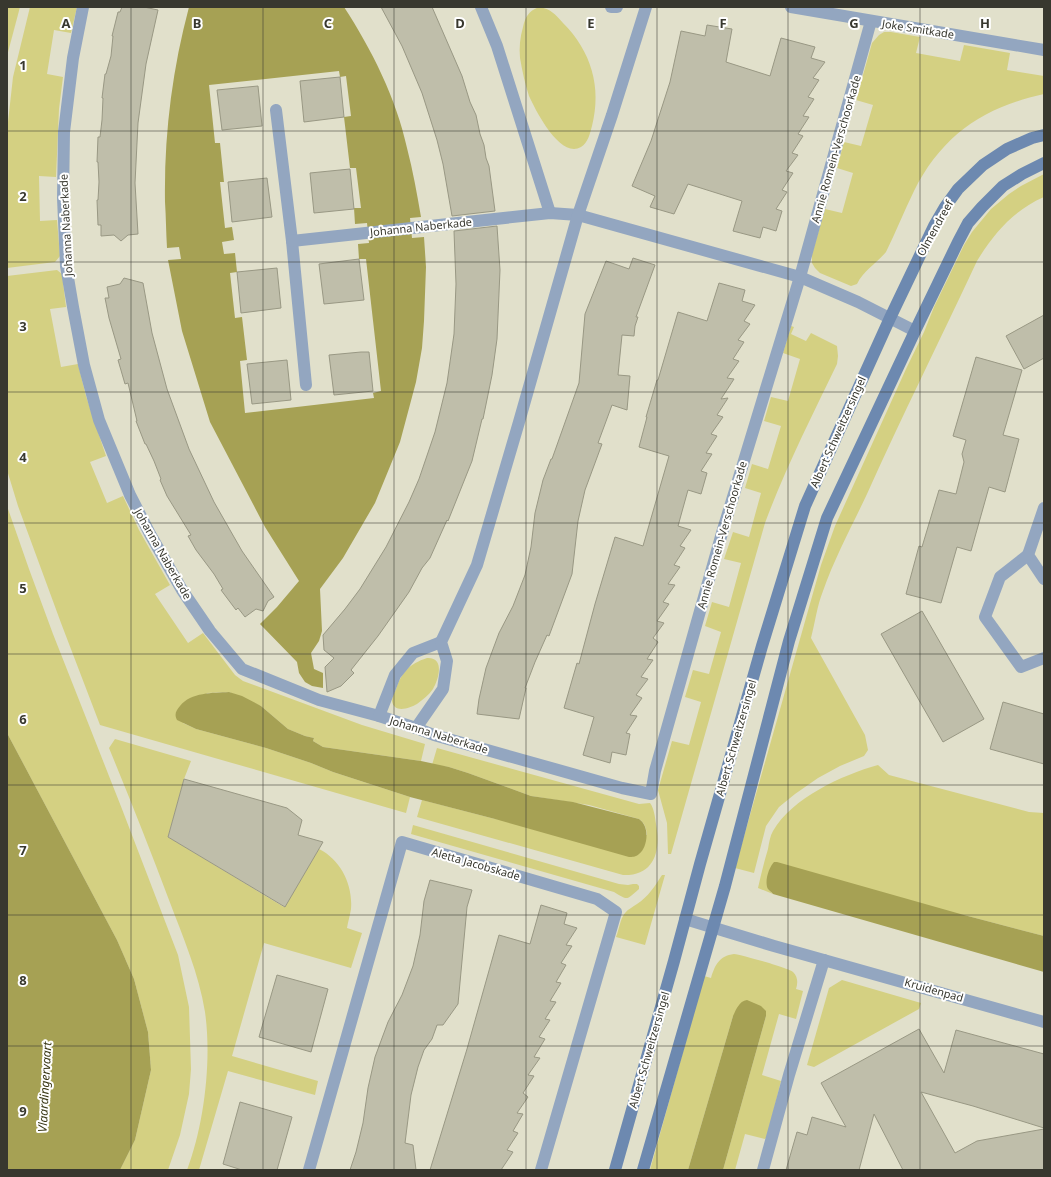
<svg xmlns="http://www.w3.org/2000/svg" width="1051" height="1177" font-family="'Noto Sans',sans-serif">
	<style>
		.green { fill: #d4d082 }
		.water { fill: #a6a154; fill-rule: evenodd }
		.building { fill: #bfbeaa; stroke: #999884 }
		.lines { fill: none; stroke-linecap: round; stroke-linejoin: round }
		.street { stroke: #93a6c0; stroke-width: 12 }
		.secondary { stroke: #6d89b0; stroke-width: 12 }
		.grid { fill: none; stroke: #38382f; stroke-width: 1; stroke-opacity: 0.55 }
		.labels { text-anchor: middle; stroke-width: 4; stroke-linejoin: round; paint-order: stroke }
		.street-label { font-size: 11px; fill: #38382f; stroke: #fff }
		.water-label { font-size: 12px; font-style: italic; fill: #3b3917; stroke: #fff }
		.grid-label { font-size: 13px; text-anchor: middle; font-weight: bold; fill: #38382f; stroke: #fff; stroke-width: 4; stroke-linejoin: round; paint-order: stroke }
	</style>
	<rect width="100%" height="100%" fill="#e1e0cb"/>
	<g class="green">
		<path d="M7 7H20L7 56Z"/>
		<path d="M30 7H77L71 33 54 30 47 74 63 77 59 109 56 177 39 176 40 221 57 220 60 256 55 262 7 268V131L13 77Z"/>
		<path d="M539 7C551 9 555 14 563 23 591 51 602 87 592 126 590 133 588 143 581 147 560 159 536 111 529 96 525 84 522 70 520 58 519 48 520 37 523 27 525 18 528 11 539 7Z"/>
		<path d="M884 32H891L920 37 916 53 960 61 964 45 1010 53 1007 70 1044 76V94C984 107 942 135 914 191 904 211 896 232 886 252 876 264 864 270 857 284L851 286 820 273 815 268 812 263V254L825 209 842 213 853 173 837 168 844 142 861 146 873 105 856 100 872 43 879 35Z"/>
		<path d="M1044 174V197C1014 210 994 233 977 261 941 338 902 416 867 494 852 526 835 557 823 591 817 606 815 623 811 638L865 735 868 750 864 756 840 766 818 778 795 794 779 807 766 826 754 873 735 868 821 565 835 526 906 369 924 332 934 307 964 245 972 232 991 209 1009 194 1021 186Z"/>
		<path d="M57 270 62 274 66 307 50 309 61 367 78 364 86 396 106 456 90 462 107 503 123 496 139 530 170 585 155 594 188 643 203 633 235 675 243 681 362 725 425 744 421 761 323 747 313 741 314 738 305 736 288 729 261 706 229 692 207 693 183 723 196 729 266 748 311 763 333 772 410 797 406 813 100 725 61 623 18 506 7 470V276Z"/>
		<path d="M791 326 794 327 791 334 806 341 811 333 837 346 838 356 837 364C812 416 785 469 765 523L671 854H668L667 823 658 790 672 741 689 745 701 702 685 697 693 670 709 674 721 632 705 626 712 602 729 607 741 563 724 559 733 532 749 537 761 493 745 488 752 464 768 469 781 426 764 421 771 397 788 401 800 359 783 353Z"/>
		<path d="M7 506 29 569 53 634 122 809 178 955 189 1007 191 1069 189 1094 180 1135 168 1170H120L135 1140 151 1070 148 1032 134 979 117 940 7 733Z"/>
		<path d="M427 658C445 657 439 679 433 689 429 695 423 699 417 704 410 708 394 714 392 701 392 697 394 693 396 689 402 672 409 664 427 658Z"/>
		<path d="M115 739 191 761 184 779 168 837 284 907 319 849C341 860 353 885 351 909 350 915 348 922 347 928L362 933 351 968 264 943 232 1056 318 1081 315 1095 228 1071 199 1170H187C204 1125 212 1061 205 1012 199 974 183 937 169 900 150 849 130 799 109 748Z"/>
		<path d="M437 748 639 804 650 803C654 808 655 817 656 824 661 850 655 876 623 875L417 817 422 800 495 819 647 835C646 828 645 823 639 819L589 805 531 796 468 773 449 767 432 765Z"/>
		<path d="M878 765 889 775 1029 812 1044 813V936L964 915 768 889 773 894 758 888C761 875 764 862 768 849 769 843 770 836 773 831 792 798 842 775 878 765Z"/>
		<path d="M413 825 619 884 628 885 633 884H637L639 886V889C626 900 629 901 614 892L411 834Z"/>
		<path d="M662 875H665L645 945 616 937C619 930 620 919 625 913 628 909 633 907 637 904 648 897 655 886 662 875Z"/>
		<path d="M734 954C742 955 789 968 793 972 798 977 798 983 796 989L803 991 796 1019 779 1014 762 1075 781 1081 767 1137 765 1139 745 1134 735 1170H723L766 1016H733L688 1170H650L704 976 711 978C715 965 719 956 734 954Z"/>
		<path d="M842 980 921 1003 919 1009 814 1067 807 1065 829 988Z"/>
	</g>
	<g class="water">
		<path d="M189 7H344C372 50 396 98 407 148 413 171 417 194 421 217L410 218 412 238 424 237 426 267 424 321 422 348 416 382 400 442 375 503 343 558 320 589 322 631 319 641 311 653 314 669 323 673V688L312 686 305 682 299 673 297 662 260 624 277 607 299 581 265 527 210 422 182 331 168 260 181 259 179 247 167 248C166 232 166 217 165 202 164 135 172 71 189 7ZM339 71 340 77 346 76 351 116 344 117 350 168H356L361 208H354L355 224 367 223 369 243 358 244 359 259H366L381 391 373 393 374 398 245 413 240 361 247 360 242 317 235 318 230 273 237 272 235 253 224 254 222 242 234 240 232 227 225 228 220 182H224L220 143H215L209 85Z"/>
		<path d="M229 692 242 696 261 706 288 729 305 736 314 738 313 741 323 747 421 761 449 767 468 773 531 796 573 802 639 819C650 826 648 847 639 854 636 857 632 857 629 857L495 819 410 797 333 772 311 763 266 748 196 729 177 720C174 714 176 711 180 706 191 692 213 693 229 692Z"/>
		<path d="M7 733 117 940 134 979 148 1032 151 1070 135 1140 120 1170H7Z"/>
		<path d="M774 862H777L964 915 1044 936V972L773 894C772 892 769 891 768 889 764 882 769 867 774 862Z"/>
		<path d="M747 1000 761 1006 766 1011V1016L723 1170H688L733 1016C736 1010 739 1001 747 1000Z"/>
	</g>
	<g class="building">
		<path d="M122 7H144L158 10 146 64 138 123 135 183 138 234 128 235 121 241 114 235 101 236V225H98L97 200H98L99 182 98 162H97L98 137H100L102 120 103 98H102L105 74H106L111 56 113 36H112L118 12H120Z"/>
		<path d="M381 7H432L462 76 470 102 476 115 480 134 484 145 486 158 489 166 495 211 452 216 443 164 437 140 422 93 402 46Z"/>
		<path d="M707 25 732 29 726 62 770 76 781 38 815 47 811 58 825 62 813 78 819 80 808 97 814 99 803 116 809 117 798 134 803 136 792 153 798 155 786 171 793 173 782 190 787 192 776 209 782 211 776 231 763 227 760 238 733 231 742 201 688 184 674 214 650 207 655 196 632 186 651 141 670 82 681 31 705 36Z"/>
		<path d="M340 77 344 117 304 122 300 81Z"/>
		<path d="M258 86 262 126 222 130 217 90Z"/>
		<path d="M350 169 354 209 314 213 310 173Z"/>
		<path d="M267 178 272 217 232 222 228 182Z"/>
		<path d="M497 226 500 270 497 339 492 375 483 419H482L472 461 448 521 447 520 430 558 422 568 409 592 378 636 351 670 354 673 341 686 327 692 325 667 334 658 324 650 323 635 345 609 360 589 386 547 409 502 419 479 435 432 447 383 454 334 456 284 454 231Z"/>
		<path d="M633 258 655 265 636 317H638L635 326 634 336 622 335 618 375 630 376 627 410 612 405 598 443 602 444 585 490 578 521 572 574 549 636 547 635 535 662 525 688H526L519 719 477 714 479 699 486 668 499 633 513 606 525 575 531 547 535 513 543 480 551 459H552L579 383 585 314 606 261 629 269Z"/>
		<path d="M359 259 364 300 324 304 319 264Z"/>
		<path d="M277 268 281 308 241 313 237 272Z"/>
		<path d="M124 278 143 283 152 333 167 389 189 449 214 502 242 551 274 597 268 601 263 611 256 609 245 617 238 608 236 610 221 590 223 589 214 574 196 550 188 536 191 535 167 496 160 480 161 479 154 461 146 444H145L136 421H137L128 383 125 384 118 360 121 359 109 318 105 298H109L107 287 120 284Z"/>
		<path d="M719 283 745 290 742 301 755 305 744 321 750 324 738 340 744 342 733 359 739 361 727 378 734 379 721 399 728 398 717 415 723 417 711 434 717 436 706 453 712 454 701 471 707 473 701 494 688 490 678 526 691 530 680 546 685 548 674 565 680 567 668 584 675 585 663 602 669 604 657 621 664 623 653 638 658 642 647 659 653 660 641 677 648 679 636 695 642 698 630 715 637 716 626 733 630 734 626 755 612 752 610 763 583 755 594 717 564 708 577 663 579 664 595 604 615 537 643 546 669 456 639 447 647 417H646L657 380H658L678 312 707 321Z"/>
		<path d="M1044 315V358L1024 369 1006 336Z"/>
		<path d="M361 352H369L373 391 334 395 329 355Z"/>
		<path d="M976 357 1022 370 1003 435 1019 439 1005 492 989 487 971 551 957 547 941 603 906 594 919 546 922 547 939 490 956 494 964 462 962 454 966 440 953 436Z"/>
		<path d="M287 360 291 400 252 404 247 364Z"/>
		<path d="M922 611 984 719 943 742 881 634Z"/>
		<path d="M1003 702 1044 714V764L990 749Z"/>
		<path d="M184 779 287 808 302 820 298 835 323 842 285 907 168 837Z"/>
		<path d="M430 880 472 890 467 907 458 1004 443 1025H437L432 1039 424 1050 418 1067 411 1095 405 1143 413 1145 416 1170H350L356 1152 363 1123 368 1088 375 1057 388 1022 402 995 413 966 420 935 424 901Z"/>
		<path d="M541 905 567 913 564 924 577 928 566 945 572 946 561 963 566 965 556 982 561 983 550 1001 556 1002 545 1019 550 1020 539 1037 545 1039 534 1057 540 1058 528 1075 534 1076 523 1093 528 1097 517 1113 523 1114 513 1131 518 1133 507 1150 513 1152 501 1170H430L467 1049 499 935 530 944Z"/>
		<path d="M277 975 328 989 311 1052 259 1037Z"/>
		<path d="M919 1029 944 1073 956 1030 1044 1054V1128L973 1106 921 1092 955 1153 977 1141 1044 1129V1170H903L874 1114 859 1170H786L797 1132 807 1135 812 1117 846 1127 821 1083Z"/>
		<path d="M240 1102 292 1117 277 1170H242L223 1164Z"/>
	</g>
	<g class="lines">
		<g class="street">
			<path d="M83 7 73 58 64 132 63 198 66 266 73 307 84 365 99 420 130 495 150 534 182 590 210 631 242 669 319 700 379 716 416 728 434 735 622 788 651 794 655 771 722 533 800 277 871 21"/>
			<path d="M481 7 497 46 550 213"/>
			<path d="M611 7H617"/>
			<path d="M791 7 1044 50"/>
			<path d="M276 110 292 241 306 385"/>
			<path d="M292 241 550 213 578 215 800 277 858 302 915 331"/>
			<path d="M1044 508 1028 555 1044 579"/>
			<path d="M1028 555 1000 577 985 617 1021 667 1044 658"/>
			<path d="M379 716 395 675 413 653 441 642"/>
			<path d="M416 728 443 689 447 661 441 642 477 565 519 422 578 215 612 115 646 7"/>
			<path d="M685 919 774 946 1044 1022"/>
			<path d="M309 1170 402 842 597 899 616 912 541 1170"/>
			<path d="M763 1170 789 1075 824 960"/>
		</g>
		<g class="secondary">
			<path d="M615 1170 674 961 700 864 762 646 805 506 890 318 934 226 945 207 958 189 983 165 1007 149 1032 138 1044 135"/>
			<path d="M643 1170 725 886 789 641 827 518 915 331 958 242 968 223 982 207 1003 186 1022 174 1044 163"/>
		</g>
	</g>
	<path class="grid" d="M131 7V1170M263 7V1170M394 7V1170M526 7V1170M657 7V1170M788 7V1170M920 7V1170M7 131H1044M7 262H1044M7 392H1044M7 523H1044M7 654H1044M7 785H1044M7 915H1044M7 1046H1044"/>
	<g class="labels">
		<g class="street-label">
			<text transform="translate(918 29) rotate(9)" y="4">Joke Smitkade</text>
			<text transform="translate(836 149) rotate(-74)" y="4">Annie Romein-Verschoorkade</text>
			<text transform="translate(66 225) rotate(-93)" y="4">Johanna Naberkade</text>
			<text transform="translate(421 227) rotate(-6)" y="4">Johanna Naberkade</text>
			<text transform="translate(935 228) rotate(-61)" y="4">Olmendreef</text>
			<text transform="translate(838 432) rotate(-66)" y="4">Albert Schweitzersingel</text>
			<text transform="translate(722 535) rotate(-74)" y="4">Annie Romein-Verschoorkade</text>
			<text transform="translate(163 554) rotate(60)" y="4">Johanna Naberkade</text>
			<text transform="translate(439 735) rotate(17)" y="4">Johanna Naberkade</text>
			<text transform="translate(736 738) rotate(-74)" y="4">Albert Schweitzersingel</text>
			<text transform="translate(476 864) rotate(16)" y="4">Aletta Jacobskade</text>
			<text transform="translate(934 990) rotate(16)" y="4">Kruidenpad</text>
			<text transform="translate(649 1050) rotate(-74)" y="4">Albert Schweitzersingel</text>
		</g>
		<g class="water-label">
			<text transform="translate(45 1087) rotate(-87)" y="4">Vlaardingervaart</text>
		</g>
	</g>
	<g class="grid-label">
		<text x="66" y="28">A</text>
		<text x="197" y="28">B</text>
		<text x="328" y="28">C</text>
		<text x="460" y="28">D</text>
		<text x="591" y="28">E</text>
		<text x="723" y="28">F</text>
		<text x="854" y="28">G</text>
		<text x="985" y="28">H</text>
		<text x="23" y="70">1</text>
		<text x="23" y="201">2</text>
		<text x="23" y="331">3</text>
		<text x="23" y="462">4</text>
		<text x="23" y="593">5</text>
		<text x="23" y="724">6</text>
		<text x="23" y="855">7</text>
		<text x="23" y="985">8</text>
		<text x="23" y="1116">9</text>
	</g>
	<rect width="1051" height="1177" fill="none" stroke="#38382f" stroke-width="16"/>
</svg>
